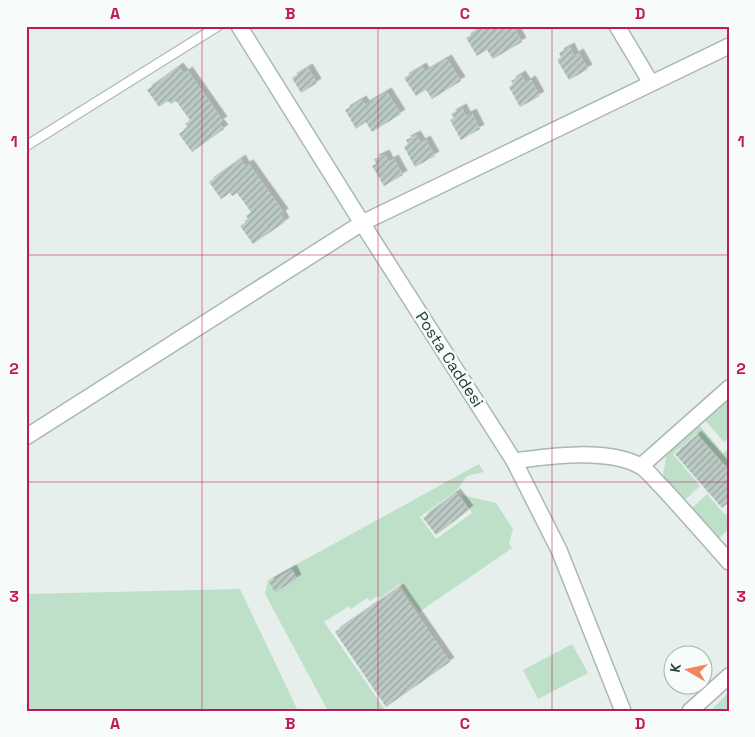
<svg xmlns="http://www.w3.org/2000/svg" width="755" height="737" font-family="'Space Grotesk',sans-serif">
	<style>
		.green { fill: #bfe0c8 }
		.building { fill: url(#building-hatch); filter: url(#shadow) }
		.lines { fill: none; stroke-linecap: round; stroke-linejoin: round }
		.service-casing { stroke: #a8b8b2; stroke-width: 11 }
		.minor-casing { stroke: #a8b8b2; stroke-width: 18 }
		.tertiary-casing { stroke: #a8b8b2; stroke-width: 18 }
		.service { stroke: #fff; stroke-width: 9 }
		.minor { stroke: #fff; stroke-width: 15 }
		.tertiary { stroke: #fff; stroke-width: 15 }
		.grid { fill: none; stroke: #c2185b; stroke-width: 1; stroke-opacity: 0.55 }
		.labels { text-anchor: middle; stroke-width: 5; stroke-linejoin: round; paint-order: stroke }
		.street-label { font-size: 16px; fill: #24423a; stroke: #f7fbf9 }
		.neatline { fill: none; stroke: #c2185b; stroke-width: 2 }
		.grid-label { font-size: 16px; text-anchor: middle; font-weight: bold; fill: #c2185b }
	</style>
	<defs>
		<pattern id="building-hatch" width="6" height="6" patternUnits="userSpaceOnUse" patternTransform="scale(1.25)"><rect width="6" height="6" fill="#bbcac4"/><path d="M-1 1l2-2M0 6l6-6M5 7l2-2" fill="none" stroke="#98a6a0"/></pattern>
		<filter id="shadow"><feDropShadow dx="4.5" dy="-4.5" stdDeviation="0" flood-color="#0004"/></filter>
	</defs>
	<rect width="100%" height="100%" fill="#e6efeb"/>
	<g class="green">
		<path d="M729 398V438L724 442 705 420Z"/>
		<path d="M699 425 723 453 728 449 729 450V469L697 433 673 454 700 486 685 500 663 476 666 456Z"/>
		<path d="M479 464 484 472 470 475 466 477 457 490 420 517 436 539 472 513 461 495 496 503 513 529 509 544 512 548 419 612 400 584 380 598 377 596 370 601 367 598 351 609 349 606 324 622 386 711H328L265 594 268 580Z"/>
		<path d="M707 494 725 515 729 512V529L719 538 692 508Z"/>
		<path d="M240 589 298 711H26V594Z"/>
		<path d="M572 644 588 673 538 699 523 670Z"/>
		<path d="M729 692V711H710Z"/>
	</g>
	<g class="building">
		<path d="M496 26H513L522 42 493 59 487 50 477 56 466 38 483 27 486 32Z"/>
		<path d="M570 47 574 56 579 53 588 69 569 80 557 60 561 57 559 53Z"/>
		<path d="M447 59 461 81 432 99 426 90 416 96 404 78 422 67 425 72Z"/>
		<path d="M179 67 184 74 188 71 223 121 219 123 224 129 192 152 179 134 188 127 185 124 190 120 176 101 171 104 168 101 159 107 147 90Z"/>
		<path d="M308 68 317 83 301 93 292 78Z"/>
		<path d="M521 75 526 83 531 80 540 96 520 107 509 87 513 84 511 81Z"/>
		<path d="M387 92 401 114 372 132 366 122 356 129 345 110 362 100 365 105Z"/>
		<path d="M462 108 466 116 472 113 480 129 461 140 450 120 454 118 451 114Z"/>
		<path d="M416 135 421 143 426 140 435 156 415 167 404 147 408 144 406 140Z"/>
		<path d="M385 154 389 162 394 159 403 175 384 186 372 166 376 164 374 159Z"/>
		<path d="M241 159 245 166 249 164 284 213 281 215 285 222 253 244 240 226 249 220 246 216 251 212 237 193 232 196 230 193 221 199 209 182Z"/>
		<path d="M697 435 729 471V502L722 508 675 454Z"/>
		<path d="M456 493 469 510 436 535 423 518Z"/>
		<path d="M292 569 297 579 275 592 269 582Z"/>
		<path d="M399 588 450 662 386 707 335 632Z"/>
	</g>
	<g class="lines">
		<g class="service-casing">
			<path id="service" d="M26 146 218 26"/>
		</g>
		<g class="minor-casing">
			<g id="minor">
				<path d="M617 26 651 83"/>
				<path d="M26 437 362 223 729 46"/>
				<path d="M514 461C549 456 608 448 640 466 648 470 655 481 662 487 685 512 707 537 729 562"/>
				<path d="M641 466 729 388"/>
			</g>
		</g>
		<g class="tertiary-casing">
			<g id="tertiary">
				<path d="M239 26 362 223 514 461 559 550 623 711"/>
				<path d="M690 711 729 676"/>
			</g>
		</g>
		<use href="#service" class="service"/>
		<use href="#minor" class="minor"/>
		<use href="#tertiary" class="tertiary"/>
	</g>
	<path class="grid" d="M202 26V711M378 26V711M552 26V711M26 255H729M26 482H729"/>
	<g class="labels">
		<g class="street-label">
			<text transform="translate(450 359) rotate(57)" y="6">Posta Caddesi</text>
		</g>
	</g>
	<rect width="755" height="737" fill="none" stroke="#f7fbf9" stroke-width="55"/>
	<g transform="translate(688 670) rotate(279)"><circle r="24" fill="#f7fbf9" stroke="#a3b1ad"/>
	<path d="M0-4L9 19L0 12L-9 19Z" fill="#f4845f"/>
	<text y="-8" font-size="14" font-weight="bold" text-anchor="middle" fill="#24423a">K</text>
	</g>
	<rect x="28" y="28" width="700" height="682" class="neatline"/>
	<g class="grid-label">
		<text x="115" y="19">A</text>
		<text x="290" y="19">B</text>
		<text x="465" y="19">C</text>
		<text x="640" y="19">D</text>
		<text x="14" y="147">1</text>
		<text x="741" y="147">1</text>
		<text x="14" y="374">2</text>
		<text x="741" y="374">2</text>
		<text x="14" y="602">3</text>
		<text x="741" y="602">3</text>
		<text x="115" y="729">A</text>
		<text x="290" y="729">B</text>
		<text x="465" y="729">C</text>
		<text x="640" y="729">D</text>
	</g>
</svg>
